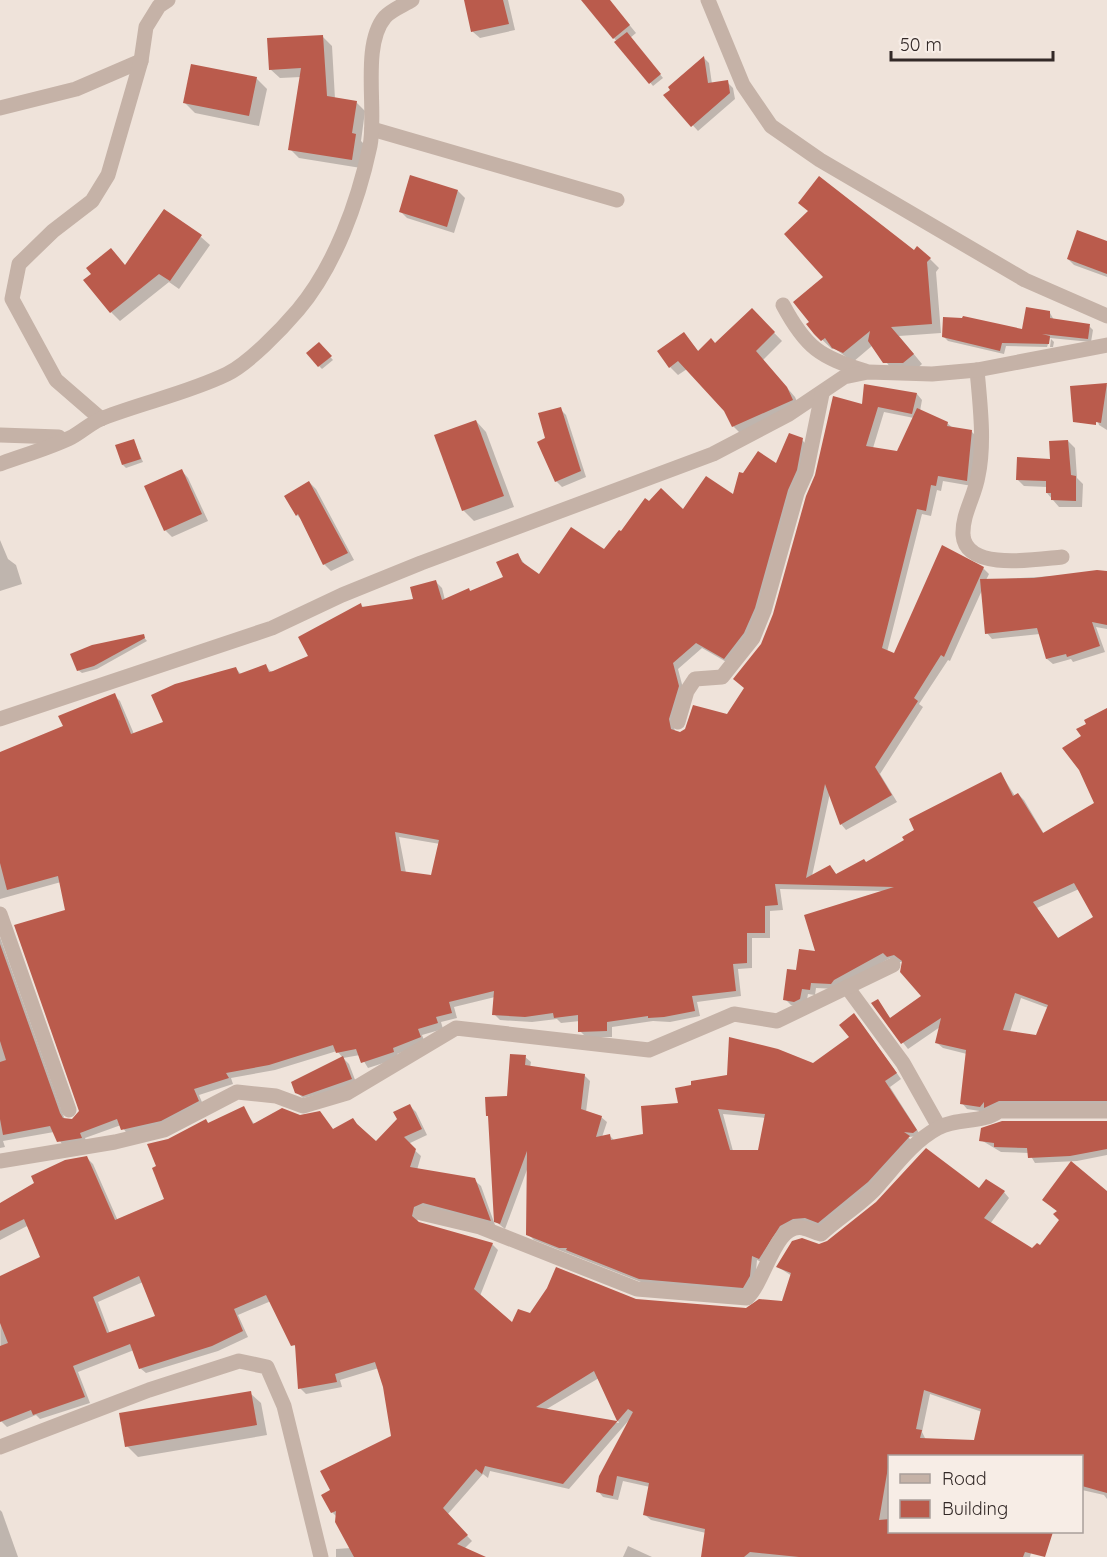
<svg xmlns="http://www.w3.org/2000/svg" width="1107" height="1557" font-family="Quicksand,sans-serif">
	<style>
		.shadow { fill: #0003; fill-rule: evenodd }
		.building { fill: #ba5b4c; fill-rule: evenodd }
		.lines { fill: none; stroke-linecap: round; stroke-linejoin: round }
		.minor { stroke: #c5b2a7; stroke-width: 15 }
	</style>
	<rect width="100%" height="100%" fill="#efe3da"/>
	<g class="shadow">
		<path d="M465 0H508L515 30 480 38 473 32Z"/>
		<path d="M583 0H609L636 33 630 38 663 78 653 86Z"/>
		<path d="M323 37 332 46 335 99 356 102 365 111 361 141 365 145 361 168 299 158 290 149 301 77 280 78 270 69Z"/>
		<path d="M704 58 709 63 712 84 727 82 733 88 735 99 698 131 666 96Z"/>
		<path d="M256 78 267 89 259 126 195 113 184 102Z"/>
		<path d="M458 191 465 198 454 233 407 218 400 211Z"/>
		<path d="M201 237 210 245 179 289 169 282 120 321 111 312 126 266Z"/>
		<path d="M1107 242V277L1074 265 1068 259Z"/>
		<path d="M914 252 930 259 939 268 936 272 941 333 899 336 922 364 913 372H894L873 345 853 362 834 348 832 349 815 333Z"/>
		<path d="M752 310 782 341 763 360 795 397 800 408 741 434 733 426 725 410 687 369 678 375 670 367 684 334 699 352 716 345Z"/>
		<path d="M1050 313 1054 320 1089 326 1093 330 1091 342 1050 338 1047 347 1006 346 1004 354 948 341 944 337 1023 331Z"/>
		<path d="M1051 339 1054 342 1053 347H1050Z"/>
		<path d="M319 344 333 360 322 369 319 366Z"/>
		<path d="M1107 385V430L1099 425 1086 386Z"/>
		<path d="M917 394 922 400 920 411 947 423 953 428 971 431 977 437 972 486 943 481 941 491 937 490 931 516 922 514 887 652 895 655 983 568 989 574 986 580 1107 573V629L1096 627 1105 652 1073 662 1071 659 1053 664 1047 659 1040 634 992 639 987 633 983 588 950 661 948 660 919 704 923 707 880 774 897 802 846 830 841 824 830 793 812 876 830 867 837 875 866 863 906 840 1001 774 1015 796 1018 794 1024 800 1044 834 1096 803 1083 736 1107 710V1106L986 1112 967 1109 962 1103 967 1054 943 1048 937 1043 940 1027 908 1049 873 1004 877 1001 891 1019 923 997 903 962H894L890 958 837 989 816 988 815 995 808 994 806 1005 800 1007 791 1005 785 999 798 971 883 891 780 889 783 910 770 911V938H752V968L738 969 741 996 697 1002 700 1016 670 1022 653 1021 612 1027V1037H586L580 1031V1021L561 1023 557 1019 532 1022 500 1020 494 1014 495 997 454 1007 457 1018 441 1022 443 1029 422 1035 425 1043 397 1054 399 1058 368 1068 360 1055 343 1058 349 1064 357 1085 303 1098 296 1092 343 1058 337 1051 275 1070 231 1078 233 1084 199 1095 204 1107 167 1126 128 1135 121 1125 85 1138 87 1143 64 1147 54 1132 3 1141 5 1147 0 1148V937L65 1120 72 1121 78 1117 80 1107 66 911 61 882 0 899V754L64 726 114 695 120 701 134 734 165 723 236 669 242 675 265 665 272 673 310 657 361 605 364 608 415 600 436 582 442 588 445 600 469 590 472 592 505 578 518 555 526 566 540 576 604 551 683 511 734 496 777 466 802 440 808 446 760 614 730 664 702 648 678 669 684 692 674 726 675 732 680 733 727 716 745 689 863 406ZM884 412 914 418 898 453 873 448ZM399 837 440 844 432 876 406 873ZM1079 889 1095 918 1059 939 1037 908ZM1021 998 1048 1008 1037 1037 1010 1032Z"/>
		<path d="M560 409 566 415 586 477 562 487 556 481Z"/>
		<path d="M476 421 486 432 514 507 474 521 463 510Z"/>
		<path d="M134 441 143 462 126 468 123 465Z"/>
		<path d="M1068 441 1075 448 1077 478 1083 484 1082 507H1059L1047 493V487L1024 486 1017 479 1052 461Z"/>
		<path d="M182 471 188 478 208 521 172 537 165 530Z"/>
		<path d="M309 482 316 489 354 560 331 571 324 564 303 521 297 515Z"/>
		<path d="M0 540 8 559 16 565 22 584 0 591Z"/>
		<path d="M143 636 147 641 97 669 82 673 78 670Z"/>
		<path d="M859 1020 901 1079 890 1087 921 1136 908 1137 914 1143 824 1228 799 1224 764 1263 757 1260 755 1282 748 1293 646 1284 534 1240 528 1234V1167L505 1229 495 1221 508 1097 525 1057 531 1062 530 1068 584 1075 590 1081 586 1112 601 1117 607 1122 602 1137 610 1136 615 1141 645 1136 680 1104 813 1065 851 1037ZM723 1114 766 1118 759 1151H733Z"/>
		<path d="M410 1106 416 1112 427 1135 408 1144 421 1156 417 1170 474 1180 481 1186 495 1225 419 1212 417 1223 492 1244 498 1250 480 1296 513 1325 530 1315 636 1300 747 1309 783 1303 792 1276 778 1267 819 1245 980 1190 1004 1192 1009 1198 990 1224 1033 1250 1040 1247 1061 1220 1058 1212 1044 1200 1107 1193V1499L1104 1495 1082 1490V1456H890V1532H997L1033 1546 1030 1557H702L706 1533 651 1520 645 1515 650 1487 623 1481 618 1500 603 1497 598 1491 629 1420 569 1489 490 1471 488 1478 483 1474 447 1515 472 1541 464 1549 482 1557H336V1549L351 1548 337 1517 332 1512V1491L392 1437 385 1387 379 1368 340 1380 342 1387 306 1394 300 1388 297 1350 271 1301 238 1315 248 1337 218 1351 146 1373 140 1368 134 1350 78 1372 90 1403 40 1419 36 1415 7 1427 1 1421 0 1278 41 1258 29 1225 0 1240V1211L87 1158 93 1164 118 1221 166 1199 159 1167 169 1140 206 1121 209 1124 243 1108 255 1125 333 1130 353 1120 376 1143ZM143 1282 157 1317 110 1334 98 1302ZM599 1378 619 1423 545 1410ZM930 1394 982 1412 975 1441 926 1440 922 1432Z"/>
		<path d="M1107 1122V1155L1077 1161 1035 1163 1029 1153 1001 1152 981 1140Z"/>
		<path d="M250 1393 261 1403 267 1435 138 1457 127 1446Z"/>
		<path d="M0 1510 2 1512 18 1557H0Z"/>
		<path d="M628 1546 652 1557H623Z"/>
	</g>
	<g class="building">
		<path d="M464 0H503L509 24 471 32Z"/>
		<path d="M581 0H610L630 25 613 39Z"/>
		<path d="M627 32 661 74 649 84 614 42Z"/>
		<path d="M323 35 327 96 357 101 352 133 356 134 352 160 288 150 301 68 269 70 267 38Z"/>
		<path d="M704 56 708 83 728 80 730 93 691 127 663 95 670 90 668 87Z"/>
		<path d="M191 64 257 77 249 116 183 103Z"/>
		<path d="M410 175 458 190 447 227 399 212Z"/>
		<path d="M819 176 914 250 917 246 931 258 927 262 932 324 891 327 914 354 903 363H883L868 341 870 331 843 353 832 348 825 338 821 341 814 334 806 324 809 322 793 302 823 277 784 234 808 211 798 203Z"/>
		<path d="M164 209 202 235 170 281 159 274 110 313 83 280 91 274 86 268 111 248 125 265Z"/>
		<path d="M1077 230 1107 241V274L1067 259Z"/>
		<path d="M1026 307 1050 311V318L1090 324 1088 339 1042 334 1050 336 1049 344 1002 343 1000 351 942 337 943 317 962 318 963 316 1022 329Z"/>
		<path d="M752 308 775 332 756 351 787 387 793 400 732 427 724 411 678 361 669 368 657 351 684 332 698 351 711 338 715 343Z"/>
		<path d="M319 342 332 356 318 367 306 353Z"/>
		<path d="M1107 383 1101 423 1096 422V425L1073 422 1070 386Z"/>
		<path d="M864 384 917 393 912 414 878 407 866 446 897 451 917 408 948 422 947 426 972 430 967 481 938 476 936 486 931 485 926 511 917 509 882 648 894 653 942 545 984 567 944 657 941 655 914 698 918 701 875 767 892 795 840 825 825 784 806 878 830 865 836 874 864 859 866 862 904 840 902 837 914 830 909 819 1001 772 1013 796 1018 793 1043 833 1094 803 1079 770 1062 748 1081 736 1076 729 1086 724 1084 720 1107 708V1101H999L984 1108V1102L980 1107 960 1104 966 1050 935 1043 941 1018 901 1044 871 1003 878 999 890 1018 921 996 900 972 902 961 894 955 887 957 883 953 834 980 831 984 811 983 810 990 802 989 800 999 794 1002 783 1000 787 969 796 970 799 949 815 951 804 915 894 887 775 884 778 905 765 906V933H747V963L733 964 736 991 692 996 695 1011 664 1017 648 1018V1016L607 1022V1031L578 1032V1015L554 1018 553 1013 525 1017 492 1015 494 991 449 1002 452 1013 436 1017 438 1023 418 1029 421 1037 393 1048 394 1052 361 1063 356 1049 336 1053 333 1045 269 1065 226 1073 229 1078 194 1089 199 1101 161 1121 121 1130 117 1119 80 1133 82 1138 57 1142 50 1126 3 1135 0 1119V1062L6 1060 0 1041V944L60 1113 63 1118 72 1119 79 1111 14 925 65 910 58 876 7 890 0 863V752L63 726 58 716 115 693 131 734 163 722 151 695 175 684 236 667 239 674 266 664 269 672 273 671 308 656 298 637 361 603 362 607 413 599 410 587 436 580 442 600 469 588 470 591 503 577 496 562 518 553 522 562 539 574 571 527 604 549 619 530 621 531 645 498 649 501 661 488 683 509 706 476 733 494 739 472 743 473 758 451 776 463 789 433 803 438 797 470 788 490 755 608 744 633 724 659 696 643 673 663 679 686 669 719 671 729 680 732 685 729 693 705 727 714 744 688 733 679 761 644 773 614 806 496 815 475 833 396 862 404ZM395 832 439 840 431 875 401 871ZM1074 883 1093 917 1058 938 1033 902ZM1015 993 1048 1005 1036 1035 1003 1030Z"/>
		<path d="M561 407 581 471 555 482 537 442 545 438 538 413Z"/>
		<path d="M476 420 504 496 462 511 434 435Z"/>
		<path d="M134 439 141 459 122 465 115 445Z"/>
		<path d="M1068 440 1071 475 1076 476V501L1051 500V493H1046V481L1016 480 1017 457 1050 459 1049 441Z"/>
		<path d="M182 469 202 514 164 531 144 486Z"/>
		<path d="M309 481 348 553 323 565 298 514 296 516 284 496Z"/>
		<path d="M1097 570 1107 571V625L1092 622 1100 646 1067 657 1066 654 1046 659 1037 628 985 634 980 579 1034 578Z"/>
		<path d="M144 634 145 638 94 666 77 671 70 654 92 645Z"/>
		<path d="M854 1013 897 1073 885 1081 917 1130 913 1133 904 1132 910 1136 868 1182 818 1223 805 1218 793 1219 780 1226 759 1259 752 1256 750 1276 743 1288 639 1279 566 1250 567 1248H559L526 1235 527 1151 500 1224 494 1222 488 1116H486L485 1097 507 1096 510 1054 526 1055 525 1065 585 1074 581 1109 602 1116 596 1137 610 1134 611 1140 643 1134 641 1106 678 1103 675 1088 691 1085V1081L727 1075 729 1037 778 1049 813 1063 849 1037 839 1025ZM718 1109 765 1114 758 1150H730Z"/>
		<path d="M343 1056 352 1079 303 1096 295 1093 291 1082Z"/>
		<path d="M410 1104 422 1129 404 1137 416 1149 410 1167 475 1178 491 1221 423 1203 414 1207 412 1216 419 1222 493 1243 474 1289 512 1322 518 1309 530 1313 547 1288 556 1267 636 1299 746 1308 759 1299 782 1301 791 1273 776 1267 792 1241 802 1238 819 1244 827 1241 876 1202 926 1148 979 1188 986 1179 1005 1191 984 1218 1032 1248 1037 1243 1040 1245 1059 1220 1053 1214 1057 1211 1042 1200 1071 1161 1107 1191V1493L1082 1486V1456H890L879 1520 890 1519V1532H1053L1045 1557 1025 1552 1023 1557H799L750 1552 744 1557H701L705 1529 643 1515 649 1483 617 1476 613 1496 596 1492 599 1476 633 1412 628 1409 563 1484 485 1466 482 1474 476 1469 443 1508 468 1535 457 1544 486 1557H354L335 1522 336 1511 331 1513 321 1495 330 1490 320 1471 391 1436 383 1387 375 1362 335 1374 337 1382 298 1389 295 1345 291 1346 266 1295 234 1309 243 1331 212 1346 139 1369 130 1344 73 1366 85 1397 33 1415 31 1410 0 1422V1346L8 1343 0 1323V1276L40 1257 24 1219 0 1231V1203L34 1183 31 1176 65 1160 87 1156 115 1220 164 1199 152 1168 156 1166 147 1144 168 1139 206 1119 208 1123 244 1106 253 1124 282 1108 300 1115 320 1111 333 1129 353 1118 357 1124 376 1141 397 1119 393 1112ZM139 1276 155 1316 107 1333 93 1297ZM594 1371 617 1421 536 1407ZM924 1390 981 1409 974 1440 920 1438 922 1430 916 1429Z"/>
		<path d="M1002 1121H1107V1149L1070 1156 1028 1158 1027 1148 994 1147V1143L979 1141 981 1128Z"/>
		<path d="M251 1391 257 1425 125 1447 119 1413Z"/>
	</g>
	<g class="lines">
		<g class="minor">
			<path d="M708 0 743 85 771 126 820 160 1025 280 1107 316"/>
			<path d="M0 108 76 89 141 61"/>
			<path d="M372 129 617 200"/>
			<path d="M783 305C806 348 820 357 865 371"/>
			<path d="M977 370C980 404 985 443 978 476 975 496 962 514 963 535 966 572 1038 559 1062 557"/>
			<path d="M101 419 56 380 12 299 19 264 53 231 92 201 108 175 141 61 146 27 159 6 168 0"/>
			<path d="M0 435 59 437"/>
			<path d="M0 464C24 455 50 448 72 437 83 431 92 422 103 418 144 402 188 393 227 374 249 363 281 330 298 310 335 266 358 202 370 146 377 111 361 45 385 17 391 10 404 5 412 0"/>
			<path d="M0 719 272 628 342 595 421 563 713 454 789 414 844 377 868 372 932 374 977 370 1107 345"/>
			<path d="M678 722 687 691 695 679 722 677 753 638 764 611 797 493 806 473 822 394"/>
			<path d="M0 914 69 1110"/>
			<path d="M847 987 903 1063 939 1127"/>
			<path d="M0 1161 115 1142 164 1130 237 1092 276 1096 303 1106 347 1093 456 1028 649 1050 734 1014 777 1021 893 965"/>
			<path d="M421 1213 480 1227 637 1289 747 1298C766 1280 775 1222 803 1228 810 1229 814 1233 821 1234 838 1218 860 1205 875 1189 894 1168 912 1142 938 1128 957 1117 982 1124 999 1111H1107"/>
			<path d="M0 1447 149 1390 239 1361 267 1367 284 1406 321 1557"/>
		</g>
	</g>
	<rect x="888" y="1455" width="195" height="78" fill="#f7ede6" stroke="#a99f9a" stroke-width="1.5"/>
	<rect x="900" y="1474" width="30" height="9" fill="#c5b2a7" stroke="#a99f9a" stroke-width="1.5"/>
	<text x="942" y="1485" font-size="18" fill="#332927">Road</text>
	<rect x="900" y="1500" width="30" height="18" fill="#ba5b4c" stroke="#a99f9a" stroke-width="1.5"/>
	<text x="942" y="1515" font-size="18" fill="#332927">Building</text>
	<path d="M891 51v9h162v-9" fill="none" stroke="#332927" stroke-width="3"/>
	<text x="900" y="51" font-size="18" fill="#332927" stroke="#f7ede6" stroke-width="4.5" paint-order="stroke">50 m</text>
</svg>
